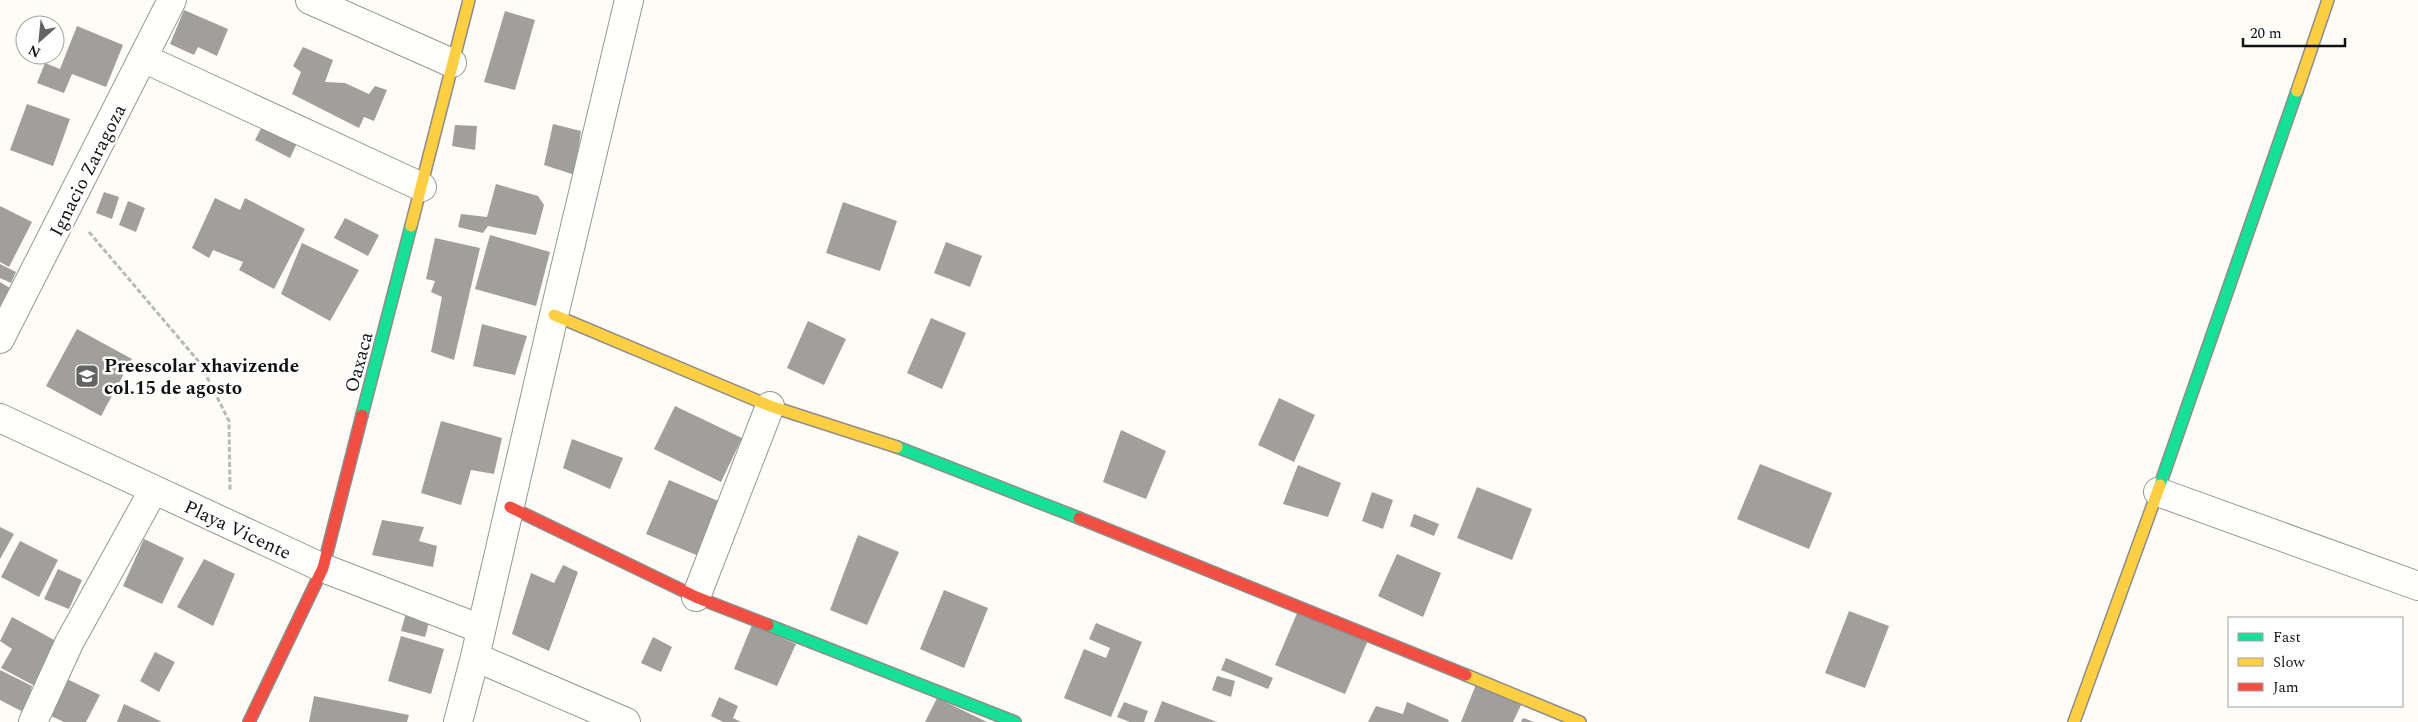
<svg xmlns="http://www.w3.org/2000/svg" width="2418" height="722" font-family="Spectral,serif">
	<style>
		.building { fill: #a19f9c }
		.lines { fill: none; stroke-linecap: round; stroke-linejoin: round }
		.street-casing { stroke: #979795; stroke-width: 30 }
		.fast-casing { stroke: #8e8d8b; stroke-width: 14 }
		.slow-casing { stroke: #8e8d8b; stroke-width: 14 }
		.jam-casing { stroke: #8e8d8b; stroke-width: 14 }
		.path { stroke: #b9b9b8; stroke-width: 3; stroke-dasharray: 5 2.5; stroke-linecap: butt }
		.street { stroke: #fffffe; stroke-width: 28 }
		.fast { stroke: #16e098; stroke-width: 11 }
		.slow { stroke: #ffcf43; stroke-width: 11 }
		.jam { stroke: #f24e42; stroke-width: 11 }
		.labels { text-anchor: middle; stroke-width: 5; stroke-linejoin: round; paint-order: stroke }
		.street-label { font-size: 19px; fill: #111; stroke: #fff }
		.poi-label { font-size: 19px; font-weight: bold; fill: #111; stroke: #fff; text-anchor: start }
	</style>
	<rect width="100%" height="100%" fill="#fdfcf7"/>
	<g class="building">
		<path d="M184 10 228 29 217 56 198 47 194 55 170 44Z"/>
		<path d="M505 11 535 20 515 90 484 82Z"/>
		<path d="M77 26 123 45 106 87 72 74 64 93 37 83 45 63 60 69Z"/>
		<path d="M303 47 333 60 325 82 345 83 369 94 375 86 387 90 374 121 364 117 359 128 292 94 301 72 293 66Z"/>
		<path d="M27 104 70 119 53 166 10 150Z"/>
		<path d="M265 121 299 139 290 158 255 140Z"/>
		<path d="M553 124 581 131 575 175 544 165Z"/>
		<path d="M455 125 477 126 475 150 452 146Z"/>
		<path d="M496 184 538 196 544 205 536 235 488 226 483 233 458 227 461 214 487 217Z"/>
		<path d="M104 192 119 197 112 219 96 213Z"/>
		<path d="M215 198 240 210 245 198 305 229 274 289 239 270 243 262 213 250 209 258 192 248Z"/>
		<path d="M128 201 145 208 136 232 119 225Z"/>
		<path d="M843 202 897 221 880 271 826 253Z"/>
		<path d="M0 206 32 222 9 267 0 262Z"/>
		<path d="M345 218 379 235 368 256 334 238Z"/>
		<path d="M490 235 550 252 536 306 475 289Z"/>
		<path d="M435 238 480 248 454 360 431 352 442 297 431 292 435 281 426 279Z"/>
		<path d="M946 242 982 256 970 287 934 273Z"/>
		<path d="M302 243 359 270 330 321 281 294Z"/>
		<path d="M0 264 16 272 11 283 0 278Z"/>
		<path d="M0 282 10 288 0 306Z"/>
		<path d="M931 318 966 333 942 389 907 373Z"/>
		<path d="M808 321 846 339 824 385 787 368Z"/>
		<path d="M482 324 527 336 515 375 473 366Z"/>
		<path d="M77 329 132 359 101 416 46 386Z"/>
		<path d="M1279 398 1315 415 1294 462 1258 445Z"/>
		<path d="M675 406 742 438 721 482 654 449Z"/>
		<path d="M441 421 502 438 494 474 471 470 461 505 421 493Z"/>
		<path d="M1121 430 1166 451 1146 499 1103 482Z"/>
		<path d="M572 439 623 458 610 489 563 468Z"/>
		<path d="M1760 464 1832 493 1809 549 1737 519Z"/>
		<path d="M1298 465 1341 483 1328 517 1283 504Z"/>
		<path d="M669 480 723 503 701 557 646 534Z"/>
		<path d="M1477 487 1532 509 1512 560 1457 538Z"/>
		<path d="M1372 492 1393 500 1383 529 1362 521Z"/>
		<path d="M1414 514 1439 524 1434 536 1410 526Z"/>
		<path d="M382 520 424 527 419 541 437 546 433 567 372 555Z"/>
		<path d="M0 527 14 534 0 559Z"/>
		<path d="M858 535 899 552 867 625 830 610Z"/>
		<path d="M144 539 184 558 162 604 123 586Z"/>
		<path d="M20 541 58 560 39 597 1 577Z"/>
		<path d="M1397 554 1441 573 1423 617 1378 596Z"/>
		<path d="M204 559 235 574 213 626 177 607Z"/>
		<path d="M563 565 578 572 549 651 512 634 531 573 554 583Z"/>
		<path d="M58 569 82 580 69 609 44 599Z"/>
		<path d="M944 590 988 608 964 668 920 649Z"/>
		<path d="M1298 611 1369 638 1345 694 1275 665Z"/>
		<path d="M1849 611 1889 626 1865 688 1825 673Z"/>
		<path d="M406 613 430 619 425 637 401 631Z"/>
		<path d="M12 617 58 642 35 686 1 668 12 649 0 641Z"/>
		<path d="M1096 623 1142 642 1111 717 1064 698 1084 649 1106 658 1110 648 1089 639Z"/>
		<path d="M752 625 796 644 777 686 734 669Z"/>
		<path d="M401 636 444 649 431 694 388 681Z"/>
		<path d="M653 637 672 647 661 672 641 663Z"/>
		<path d="M155 652 175 662 159 692 140 681Z"/>
		<path d="M1226 658 1273 678 1268 689 1221 670Z"/>
		<path d="M0 670 32 686 25 713 0 700Z"/>
		<path d="M1217 676 1235 681 1231 697 1212 690Z"/>
		<path d="M67 679 100 695 86 722H64L51 716Z"/>
		<path d="M1477 682 1523 701 1513 722H1461Z"/>
		<path d="M314 696 409 715 407 722H309Z"/>
		<path d="M719 697 738 706 733 718 741 722H723L711 716Z"/>
		<path d="M937 698 987 722H925Z"/>
		<path d="M1162 701 1217 722H1154Z"/>
		<path d="M1124 702 1148 711 1144 722H1130L1117 717Z"/>
		<path d="M1407 702 1449 720 1448 722H1368L1376 706 1403 714Z"/>
		<path d="M124 704 152 717 162 722H117Z"/>
		<path d="M1523 718 1534 722H1521Z"/>
	</g>
	<g class="lines">
		<g class="street-casing">
			<g id="street">
				<path d="M310 0 452 63"/>
				<path d="M143 58 422 187"/>
				<path d="M0 339 172 0"/>
				<path d="M0 418 323 568 481 629"/>
				<path d="M2158 492 2418 586"/>
				<path d="M696 597 770 406"/>
				<path d="M475 657 626 722"/>
				<path d="M33 722 69 643 153 491"/>
				<path d="M458 722 475 657 554 315 629 0"/>
			</g>
		</g>
		<g class="fast-casing">
			<g id="fast">
				<path d="M362 415 411 226"/>
				<path d="M897 447 1079 518"/>
				<path d="M2160 485 2297 91"/>
				<path d="M768 625 1015 722"/>
			</g>
		</g>
		<g class="slow-casing">
			<g id="slow">
				<path d="M2297 91 2328 0"/>
				<path d="M411 226 469 0"/>
				<path d="M554 315 770 406 897 447"/>
				<path d="M1466 675 1580 722"/>
				<path d="M2074 722 2160 485"/>
			</g>
		</g>
		<g class="jam-casing">
			<g id="jam">
				<path d="M510 507 696 597 768 625"/>
				<path d="M1079 518 1466 675"/>
				<path d="M249 722 323 568 362 415"/>
			</g>
		</g>
		<path class="path" d="M89 232 200 363 229 421 230 490"/>
		<use href="#street" class="street"/>
		<use href="#fast" class="fast"/>
		<use href="#slow" class="slow"/>
		<use href="#jam" class="jam"/>
	</g>
	<defs>
		<g id="school-square" transform="scale(1.25)"><rect x="-9" y="-9" width="18" height="18" rx="4" fill="#646362" stroke="#fff"/><path d="M0-5L7-2L0 1L-7-2ZM-4 1L0 2.5L4 1V4Q0 6-4 4Z" fill="#fff"/></g>
	</defs>
	<g fill-rule="evenodd">
		<use href="#school-square" x="87" y="376"/>
	</g>
	<g class="labels">
		<g class="street-label">
			<text transform="translate(87 170) rotate(-63)" y="7">Ignacio Zaragoza</text>
			<text transform="translate(358 362) rotate(-75)" y="7">Oaxaca</text>
			<text transform="translate(238 529) rotate(25)" y="7">Playa Vicente</text>
		</g>
		<g class="poi-label">
			<text x="104" y="372">Preescolar xhavizende<tspan x="104" dy="22">col.15 de agosto</tspan></text>
		</g>
	</g>
	<rect x="2228" y="617" width="175" height="90" fill="#ffffff" stroke="#a0a0a0"/>
	<rect x="2238" y="633" width="25" height="8" fill="#16e098" stroke="#a0a0a0"/>
	<text x="2273" y="642" font-size="15" fill="#111111">Fast</text>
	<rect x="2238" y="658" width="25" height="8" fill="#ffcf43" stroke="#a0a0a0"/>
	<text x="2273" y="667" font-size="15" fill="#111111">Slow</text>
	<rect x="2238" y="683" width="25" height="8" fill="#f24e42" stroke="#a0a0a0"/>
	<text x="2273" y="692" font-size="15" fill="#111111">Jam</text>
	<g transform="translate(40 40) rotate(207)"><circle r="24" fill="#ffffff" stroke="#a0a0a0"/>
	<path d="M0-4L9 19L0 12L-9 19Z" fill="#646362"/>
	<text y="-8" font-size="14" font-weight="bold" text-anchor="middle" fill="#111111">N</text>
	</g>
	<path d="M2243 38v8h102v-8" fill="none" stroke="#111111" stroke-width="2.5"/>
	<text x="2250" y="38" font-size="15" fill="#111111" stroke="#ffffff" stroke-width="4" paint-order="stroke">20 m</text>
</svg>
